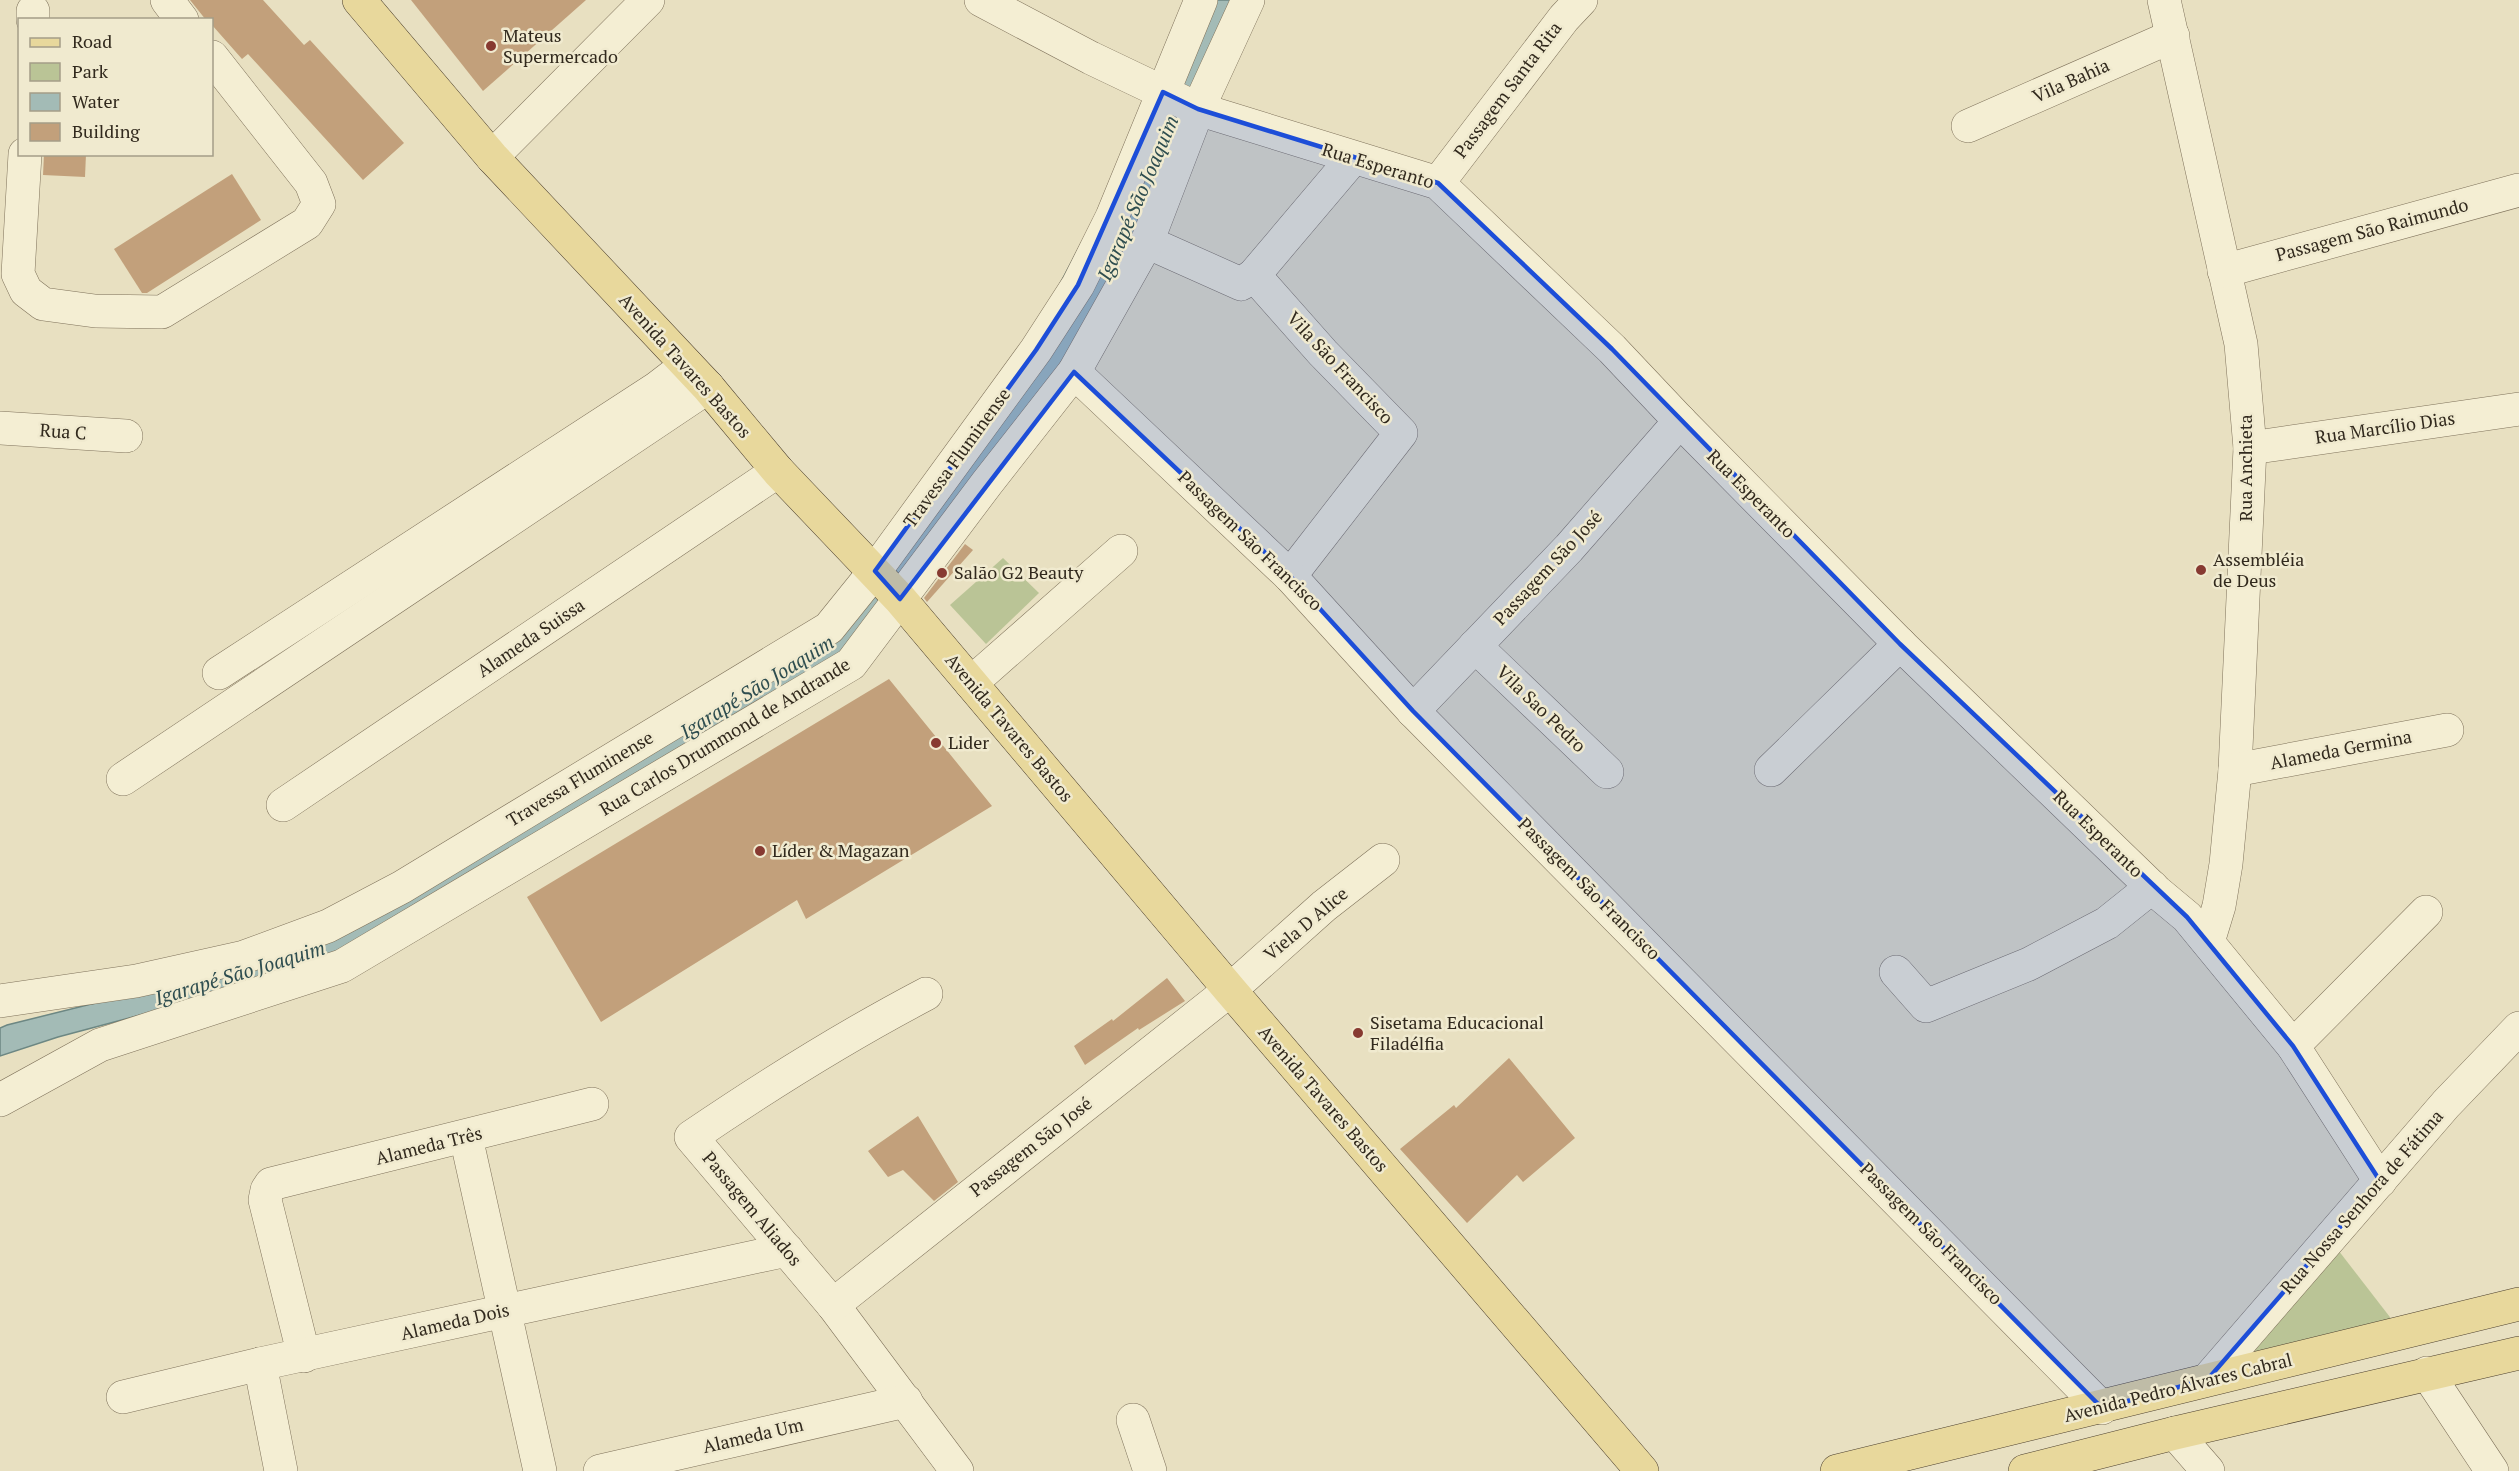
<svg xmlns="http://www.w3.org/2000/svg" width="2519" height="1471" font-family="'PT Serif',serif">
	<style>
		.green { fill: #bac496 }
		.water { fill: #a3bbb6; stroke: #6c8783; stroke-width: 1.5 }
		.building { fill: #c2a07b }
		.lines { fill: none; stroke-linecap: round; stroke-linejoin: round }
		.minor-casing { stroke: #7f725b; stroke-width: 34 }
		.major-casing { stroke: #4d402f; stroke-width: 34 }
		.minor { stroke: #f4eed3; stroke-width: 33 }
		.major { stroke: #e8d89c; stroke-width: 33 }
		.marked { fill: #1d4ed8; fill-opacity: 0.2; stroke: #1d4ed8; stroke-width: 4.5; stroke-linejoin: round }
		.poi-dot { fill: #873a31; stroke: #f0eacf; stroke-width: 2 }
		.labels { text-anchor: middle; stroke-width: 5; stroke-linejoin: round; paint-order: stroke }
		.poi-label { font-size: 18px; fill: #31291d; stroke: #f0eacf; text-anchor: start }
		.street-label { font-size: 18px; fill: #31291d; stroke: #f0eacf }
		.water-label { font-size: 20px; font-style: italic; fill: #2e4d4f; stroke: #f0eacf }
	</style>
	<rect width="100%" height="100%" fill="#e8e0c1"/>
	<g class="green">
		<path d="M1003 558 1039 593 986 644 950 605Z"/>
		<path d="M2335 1246 2403 1334 2208 1379Z"/>
	</g>
	<path class="water" d="M1210 0H1234L1158 185 1072 363 854 644 324 966 58 1037 0 1056V1028L7 1025 252 964 841 630 945 501Z"/>
	<g class="building">
		<path d="M190 0H263L304 45 310 40 404 143 363 180 248 54 242 59 212 25V20H206Z"/>
		<path d="M411 0H586L483 91Z"/>
		<path d="M44 154H86L85 177 43 175Z"/>
		<path d="M232 174 261 220 147 293H142L114 249Z"/>
		<path d="M965 544 973 550 927 602 924 598Z"/>
		<path d="M889 679 992 806 806 919 797 900 601 1022 527 897Z"/>
		<path d="M1167 978 1185 1001 1139 1030 1138 1028 1085 1065 1074 1046 1112 1019 1113 1021Z"/>
		<path d="M1509 1058 1575 1138 1523 1182 1517 1175 1467 1223 1400 1149 1454 1105 1456 1108Z"/>
		<path d="M918 1116 958 1182 934 1201 903 1170 888 1177 868 1151Z"/>
	</g>
	<g class="lines">
		<g class="minor-casing">
			<g id="minor">
				<path d="M167 0 182 20"/>
				<path d="M981 0 1091 58 1198 109 1438 183 1612 349 1680 421 1900 644 2157 892 2187 917 2293 1046 2380 1181"/>
				<path d="M2164 0 2241 344 2250 448 2235 770 2226 864 2219 906 2208 942"/>
				<path d="M33 20V11"/>
				<path d="M1968 126 2173 36"/>
				<path d="M25 154 18 274 26 291 43 304 95 311 162 312 307 223 319 204 311 183 212 57"/>
				<path d="M492 157 648 0"/>
				<path d="M1438 183 1564 18 1581 0"/>
				<path d="M1147 242 1241 284 1254 275 1353 158"/>
				<path d="M2224 271 2519 190"/>
				<path d="M1254 275 1323 353 1401 433 1290 576"/>
				<path d="M1074 372 1290 576 1413 711 2102 1408"/>
				<path d="M0 428 126 436"/>
				<path d="M2250 448 2519 409"/>
				<path d="M1475 646 1607 772"/>
				<path d="M219 673 657 388 687 365"/>
				<path d="M971 683 1121 551"/>
				<path d="M1413 711 1569 548 1680 421"/>
				<path d="M1771 770 1900 644"/>
				<path d="M2235 770 2447 730"/>
				<path d="M123 779 708 387"/>
				<path d="M283 805 778 471"/>
				<path d="M1896 972 1926 1006 2029 964 2107 923 2152 887"/>
				<path d="M926 994C842 1038 769 1084 691 1137L833 1305 957 1471"/>
				<path d="M0 1001 136 981 244 957 328 926 402 887 829 628 875 571 1036 350 1078 285 1112 217 1201 0"/>
				<path d="M2293 1046 2426 912"/>
				<path d="M0 1100 100 1045 342 966 851 664 987 483 1074 372 1147 242 1198 109 1248 0"/>
				<path d="M466 1137 540 1471"/>
				<path d="M833 1305 1230 990 1324 906 1383 860"/>
				<path d="M304 1356 265 1200 267 1190 271 1184 592 1104"/>
				<path d="M260 1364 281 1471"/>
				<path d="M2427 1373 2492 1471"/>
				<path d="M2208 1379 2446 1104 2519 1028"/>
				<path d="M123 1397 260 1364 787 1250"/>
				<path d="M1133 1420 1150 1471"/>
				<path d="M2175 1433 2208 1471"/>
				<path d="M600 1471 906 1401"/>
			</g>
		</g>
		<g class="major-casing">
			<g id="major">
				<path d="M359 0 492 157 708 387 778 471 900 599 1230 990 1642 1471"/>
				<path d="M1837 1471 2519 1304"/>
				<path d="M2025 1471 2175 1433 2519 1353"/>
			</g>
		</g>
		<use href="#minor" class="minor"/>
		<use href="#major" class="major"/>
	</g>
	<path class="marked" d="M1163 92 1198 109 1438 183 1612 349 1900 644 2187 917 2293 1046 2380 1181 2208 1379 2102 1408 1413 711 1290 576 1074 372 900 599 875 571 1036 350 1078 285Z"/>
	<g class="poi-dot">
		<circle cx="491" cy="46" r="6"/>
		<circle cx="2201" cy="570" r="6"/>
		<circle cx="942" cy="573" r="6"/>
		<circle cx="936" cy="743" r="6"/>
		<circle cx="760" cy="851" r="6"/>
		<circle cx="1358" cy="1033" r="6"/>
	</g>
	<g class="labels">
		<g class="poi-label">
			<text x="503" y="42">Mateus<tspan x="503" dy="21">Supermercado</tspan></text>
			<text x="2213" y="566">Assembléia<tspan x="2213" dy="21">de Deus</tspan></text>
			<text x="954" y="579">Salão G2 Beauty</text>
			<text x="948" y="749">Lider</text>
			<text x="772" y="857">Líder &amp; Magazan</text>
			<text x="1370" y="1029">Sisetama Educacional<tspan x="1370" dy="21">Filadélfia</tspan></text>
		</g>
		<g class="street-label">
			<text transform="translate(2071 81) rotate(-24)" y="6">Vila Bahia</text>
			<text transform="translate(1508 90) rotate(-53)" y="6">Passagem Santa Rita</text>
			<text transform="translate(1378 166) rotate(17)" y="6">Rua Esperanto</text>
			<text transform="translate(2372 230) rotate(-15)" y="6">Passagem São Raimundo</text>
			<text transform="translate(685 366) rotate(48)" y="6">Avenida Tavares Bastos</text>
			<text transform="translate(1340 368) rotate(47)" y="6">Vila São Francisco</text>
			<text transform="translate(2385 428) rotate(-8)" y="6">Rua Marcílio Dias</text>
			<text transform="translate(63 432) rotate(4)" y="6">Rua C</text>
			<text transform="translate(957 458) rotate(-54)" y="6">Travessa Fluminense</text>
			<text transform="translate(2246 468) rotate(-90)" y="6">Rua Anchieta</text>
			<text transform="translate(1751 494) rotate(45)" y="6">Rua Esperanto</text>
			<text transform="translate(1250 541) rotate(44)" y="6">Passagem São Francisco</text>
			<text transform="translate(1548 568) rotate(-47)" y="6">Passagem São José</text>
			<text transform="translate(531 638) rotate(-34)" y="6">Alameda Suissa</text>
			<text transform="translate(1541 709) rotate(44)" y="6">Vila Sao Pedro</text>
			<text transform="translate(1009 728) rotate(50)" y="6">Avenida Tavares Bastos</text>
			<text transform="translate(725 737) rotate(-31)" y="6">Rua Carlos Drummond de Andrande</text>
			<text transform="translate(2341 750) rotate(-11)" y="6">Alameda Germina</text>
			<text transform="translate(580 779) rotate(-31)" y="6">Travessa Fluminense</text>
			<text transform="translate(2098 834) rotate(44)" y="6">Rua Esperanto</text>
			<text transform="translate(1589 889) rotate(45)" y="6">Passagem São Francisco</text>
			<text transform="translate(1306 924) rotate(-40)" y="6">Viela D Alice</text>
			<text transform="translate(1323 1099) rotate(49)" y="6">Avenida Tavares Bastos</text>
			<text transform="translate(429 1146) rotate(-14)" y="6">Alameda Três</text>
			<text transform="translate(1031 1147) rotate(-38)" y="6">Passagem São José</text>
			<text transform="translate(2362 1202) rotate(-49)" y="6">Rua Nossa Senhora de Fátima</text>
			<text transform="translate(752 1209) rotate(50)" y="6">Passagem Aliados</text>
			<text transform="translate(1931 1234) rotate(45)" y="6">Passagem São Francisco</text>
			<text transform="translate(455 1322) rotate(-13)" y="6">Alameda Dois</text>
			<text transform="translate(2178 1388) rotate(-14)" y="6">Avenida Pedro Álvares Cabral</text>
			<text transform="translate(753 1436) rotate(-13)" y="6">Alameda Um</text>
		</g>
		<g class="water-label">
			<text transform="translate(1138 198) rotate(-67)" y="7">Igarapé São Joaquim</text>
			<text transform="translate(757 687) rotate(-32)" y="7">Igarapé São Joaquim</text>
			<text transform="translate(240 973) rotate(-17)" y="7">Igarapé São Joaquim</text>
		</g>
	</g>
	<rect x="18" y="18" width="195" height="138" fill="#f0eacf" stroke="#a49d88" stroke-width="1.5"/>
	<rect x="30" y="38" width="30" height="9" fill="#e8d89c" stroke="#a49d88" stroke-width="1.5"/>
	<text x="72" y="48" font-size="18" fill="#31291d">Road</text>
	<rect x="30" y="63" width="30" height="18" fill="#bac496" stroke="#a49d88" stroke-width="1.5"/>
	<text x="72" y="78" font-size="18" fill="#31291d">Park</text>
	<rect x="30" y="93" width="30" height="18" fill="#a3bbb6" stroke="#a49d88" stroke-width="1.5"/>
	<text x="72" y="108" font-size="18" fill="#31291d">Water</text>
	<rect x="30" y="123" width="30" height="18" fill="#c2a07b" stroke="#a49d88" stroke-width="1.5"/>
	<text x="72" y="138" font-size="18" fill="#31291d">Building</text>
</svg>
